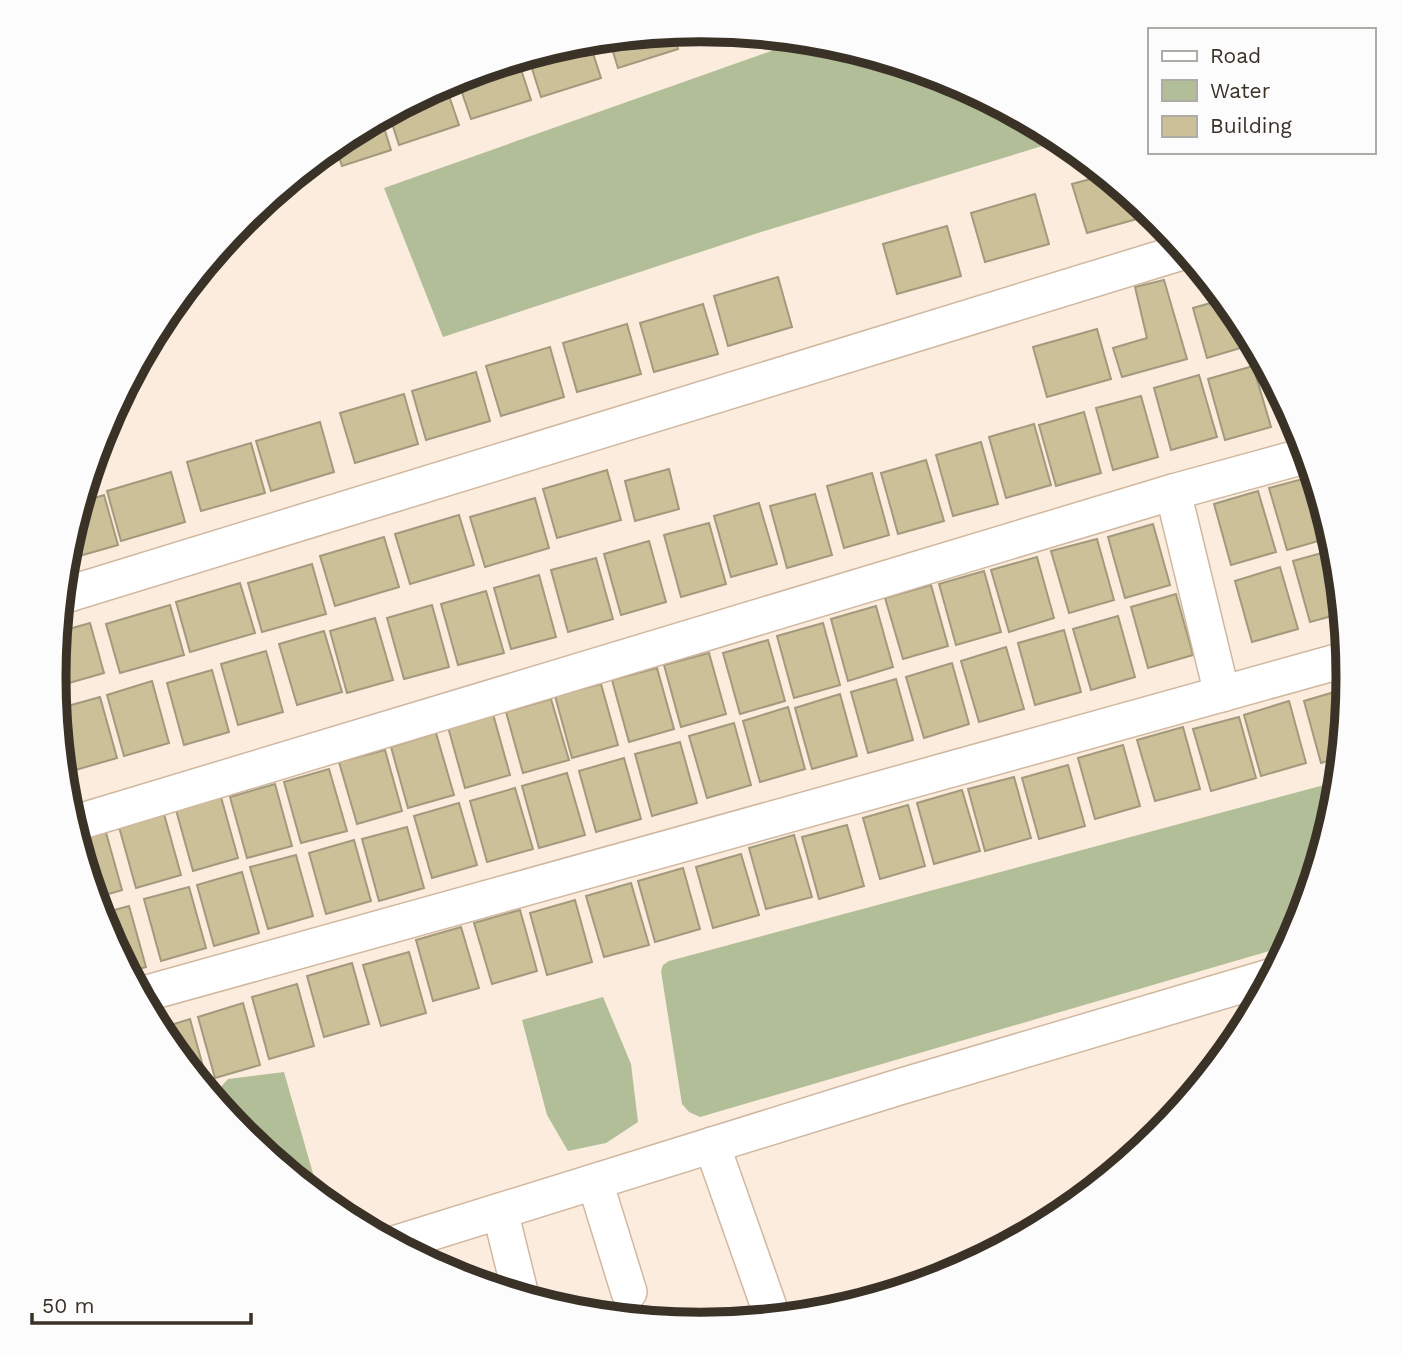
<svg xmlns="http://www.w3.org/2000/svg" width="1403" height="1355" font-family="'Work Sans',sans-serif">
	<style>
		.water { fill: #b2be97 }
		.building { fill: #ccc098; stroke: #a29a7d; stroke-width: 2 }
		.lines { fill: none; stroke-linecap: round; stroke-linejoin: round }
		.minor-casing { stroke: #d0b8a0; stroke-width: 38 }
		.minor { stroke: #fff; stroke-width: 35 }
		.rim { fill: none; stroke: #3a3127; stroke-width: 9 }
	</style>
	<rect width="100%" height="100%" fill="#fbecdd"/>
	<g class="water">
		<path d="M802 40 828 42 950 79 1062 140 761 232 443 337 384 188Z"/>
		<path d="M1339 781 1337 804 1300 926 1290 945 700 1117 689 1112 682 1104 661 971 663 965 669 961Z"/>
		<path d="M603 997 631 1064 638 1122 606 1143 568 1151 547 1115 522 1020Z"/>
		<path d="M284 1072 320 1198 243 1135 212 1097 228 1079Z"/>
	</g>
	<g class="building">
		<path d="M702 30 725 32 690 44 686 31Z"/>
		<path d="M673 33 678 49 618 68 609 39Z"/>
		<path d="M589 41 601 78 541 97 528 56 576 42Z"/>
		<path d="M518 60 531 100 471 119 457 78Z"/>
		<path d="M445 84 459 125 399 145 389 114Z"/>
		<path d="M381 118 391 150 342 166 335 145Z"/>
		<path d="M1105 175 1150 212 1151 215 1087 233 1072 184Z"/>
		<path d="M1035 194 1049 244 985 262 971 213Z"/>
		<path d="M947 226 961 276 897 294 883 244Z"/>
		<path d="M778 277 792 327 728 346 714 296Z"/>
		<path d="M1164 280 1187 359 1122 377 1113 348 1147 338 1135 287Z"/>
		<path d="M1225 299 1240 318 1254 344 1207 358 1193 308Z"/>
		<path d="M703 304 718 354 654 372 640 323Z"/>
		<path d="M627 324 641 374 577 392 563 343Z"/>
		<path d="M1097 329 1111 379 1047 397 1033 347Z"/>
		<path d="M550 347 564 397 501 416 486 366Z"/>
		<path d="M1263 363H1264L1295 420 1281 424Z"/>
		<path d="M1253 366 1271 427 1225 440 1208 379Z"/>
		<path d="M476 372 490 421 426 440 412 391Z"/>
		<path d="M1199 375 1217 437 1171 450 1154 388Z"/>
		<path d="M404 394 418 444 355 463 340 413Z"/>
		<path d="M1141 396 1158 457 1113 470 1096 408Z"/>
		<path d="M1084 412 1101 473 1056 486 1039 425Z"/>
		<path d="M320 422 334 472 271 491 256 441Z"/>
		<path d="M1034 424 1051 485 1006 498 989 437Z"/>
		<path d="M981 442 998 504 953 516 936 455Z"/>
		<path d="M251 443 265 493 201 511 187 462Z"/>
		<path d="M926 460 944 521 898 534 881 473Z"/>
		<path d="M669 469 679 509 635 521 625 481Z"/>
		<path d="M607 470 621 520 557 538 543 489Z"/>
		<path d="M171 472 185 522 121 541 107 491Z"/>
		<path d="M872 473 889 535 844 548 827 486Z"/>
		<path d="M1314 476 1332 537 1287 550 1269 488Z"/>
		<path d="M1258 491 1276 552 1231 565 1214 504Z"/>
		<path d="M815 494 832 555 787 568 770 506Z"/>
		<path d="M104 495 118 545 65 560 81 502Z"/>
		<path d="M535 498 549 548 485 567 470 517Z"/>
		<path d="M759 503 777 564 731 577 714 516Z"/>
		<path d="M459 515 474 565 410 584 395 534Z"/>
		<path d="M709 523 726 584 681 597 664 535Z"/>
		<path d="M1153 524 1170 585 1125 598 1108 537Z"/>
		<path d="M384 537 399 587 335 606 320 556Z"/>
		<path d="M1097 539 1114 600 1069 613 1051 551Z"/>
		<path d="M649 541 666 602 621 615 604 554Z"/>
		<path d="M1336 549 1343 613 1310 622 1293 561Z"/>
		<path d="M1037 557 1054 618 1009 632 991 570Z"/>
		<path d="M596 558 613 619 568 632 551 570Z"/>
		<path d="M312 564 326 614 262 632 248 583Z"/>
		<path d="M1280 567 1298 629 1252 642 1235 581Z"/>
		<path d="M984 571 1001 632 956 645 939 584Z"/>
		<path d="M539 575 556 637 511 649 494 588Z"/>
		<path d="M240 583 255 633 190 652 176 602Z"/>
		<path d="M931 585 948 646 903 659 885 598Z"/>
		<path d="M486 591 504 653 458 665 441 604Z"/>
		<path d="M1176 594 1193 655 1148 668 1131 607Z"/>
		<path d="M170 605 184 655 120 673 106 624Z"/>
		<path d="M432 605 449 667 404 679 387 618Z"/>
		<path d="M876 606 893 667 848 681 831 619Z"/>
		<path d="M1118 616 1135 677 1091 690 1073 629Z"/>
		<path d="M375 618 393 680 347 693 330 631Z"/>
		<path d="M90 623 104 673 55 687 58 632Z"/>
		<path d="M823 623 840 685 794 698 777 636Z"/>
		<path d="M1064 630 1081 692 1035 705 1018 643Z"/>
		<path d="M324 631 342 692 297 705 279 644Z"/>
		<path d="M768 640 785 701 740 714 723 653Z"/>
		<path d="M1006 647 1024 709 979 722 961 661Z"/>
		<path d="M266 651 283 712 238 725 221 664Z"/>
		<path d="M709 653 726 714 681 727 664 665Z"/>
		<path d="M952 663 969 724 924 738 906 677Z"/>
		<path d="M657 668 674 729 629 742 612 680Z"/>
		<path d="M212 670 229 732 184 745 167 683Z"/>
		<path d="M896 679 913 740 868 753 851 692Z"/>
		<path d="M152 681 169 743 124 756 107 695Z"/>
		<path d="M601 684 618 745 572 758 555 696Z"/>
		<path d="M1348 688 1341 757 1321 763 1304 701Z"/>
		<path d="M840 694 857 756 812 769 795 708Z"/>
		<path d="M100 697 117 758 72 771 57 709Z"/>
		<path d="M551 699 569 760 523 773 506 712Z"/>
		<path d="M1289 701 1306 763 1261 776 1244 715Z"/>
		<path d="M788 707 805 769 760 782 743 721Z"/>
		<path d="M493 714 510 775 465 788 448 727Z"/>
		<path d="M1239 717 1256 778 1211 791 1193 729Z"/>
		<path d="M734 723 751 785 707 798 689 736Z"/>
		<path d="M1183 727 1200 789 1155 801 1137 740Z"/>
		<path d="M436 733 454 795 408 808 391 747Z"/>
		<path d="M680 742 697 803 652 816 635 754Z"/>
		<path d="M1123 745 1140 806 1095 819 1078 758Z"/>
		<path d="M385 750 402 811 357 824 339 762Z"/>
		<path d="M624 758 641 819 596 832 579 771Z"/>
		<path d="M1068 765 1085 826 1039 839 1022 778Z"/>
		<path d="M329 769 347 831 301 843 284 782Z"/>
		<path d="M567 773 585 835 539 848 522 786Z"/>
		<path d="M1014 777 1031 838 985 851 968 789Z"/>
		<path d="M275 784 292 846 247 858 230 797Z"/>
		<path d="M515 788 533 849 487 862 470 801Z"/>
		<path d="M962 790 980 851 934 864 917 803Z"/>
		<path d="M221 797 238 858 193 871 176 810Z"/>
		<path d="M459 803 477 865 432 878 414 816Z"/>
		<path d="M908 805 925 866 880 879 863 818Z"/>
		<path d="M164 814 181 875 136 888 119 827Z"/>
		<path d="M847 825 864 886 819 899 802 837Z"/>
		<path d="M407 827 424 888 379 901 362 839Z"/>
		<path d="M105 829 122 890 95 898 76 837Z"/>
		<path d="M794 835 812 897 766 909 749 848Z"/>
		<path d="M354 840 371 901 326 914 309 853Z"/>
		<path d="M741 854 759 915 713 928 696 867Z"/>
		<path d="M296 855 313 916 268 929 250 867Z"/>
		<path d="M683 868 700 929 655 942 638 881Z"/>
		<path d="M242 872 259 933 214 946 197 885Z"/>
		<path d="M631 883 649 945 604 957 586 896Z"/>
		<path d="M189 887 206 948 161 961 144 899Z"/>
		<path d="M575 900 592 962 547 975 530 913Z"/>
		<path d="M129 906 146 967 128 972 103 925 100 914Z"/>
		<path d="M520 910 537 971 492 984 474 923Z"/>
		<path d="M461 927 479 988 433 1001 416 940Z"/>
		<path d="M409 952 426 1013 381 1026 363 965Z"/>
		<path d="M352 963 369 1024 324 1037 307 976Z"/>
		<path d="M297 984 314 1046 269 1059 252 997Z"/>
		<path d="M243 1003 260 1065 215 1078 198 1017Z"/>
		<path d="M190 1019 207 1081 200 1083 158 1029Z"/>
	</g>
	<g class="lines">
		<g class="minor-casing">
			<g id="minor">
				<path d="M1173 492 1222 694"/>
				<path d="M62 596 1185 251"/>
				<path d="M72 824 1173 492 1308 455"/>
				<path d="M140 995 1347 659"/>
				<path d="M712 1145 769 1307"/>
				<path d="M595 1182 629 1292"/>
				<path d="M500 1211 521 1296"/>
				<path d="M394 1244 899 1087 1273 976"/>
			</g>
		</g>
		<use href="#minor" class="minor"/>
	</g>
	<path d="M0 0H1403V1355H0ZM66 677a635 635 0 1 1 1270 0a635 635 0 1 1-1270 0Z" fill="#fcfcfc" fill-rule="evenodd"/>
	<path class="rim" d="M66 677a635 635 0 1 1 1270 0a635 635 0 1 1-1270 0Z"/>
	<rect x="1148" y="28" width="228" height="126" fill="#fcfcfc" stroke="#aeaba7" stroke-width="2"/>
	<rect x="1162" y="51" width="35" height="10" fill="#ffffff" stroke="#aeaba7" stroke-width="2"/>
	<text x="1210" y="63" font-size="21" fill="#3a3127">Road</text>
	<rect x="1162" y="80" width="35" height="21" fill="#b2be97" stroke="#aeaba7" stroke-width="2"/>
	<text x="1210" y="98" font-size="21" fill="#3a3127">Water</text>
	<rect x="1162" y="116" width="35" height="21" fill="#ccc098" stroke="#aeaba7" stroke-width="2"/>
	<text x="1210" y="133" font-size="21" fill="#3a3127">Building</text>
	<path d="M32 1313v10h219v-10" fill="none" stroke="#3a3127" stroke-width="3.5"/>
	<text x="42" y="1313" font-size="21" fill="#3a3127" stroke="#fcfcfc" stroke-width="5" paint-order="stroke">50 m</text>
</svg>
